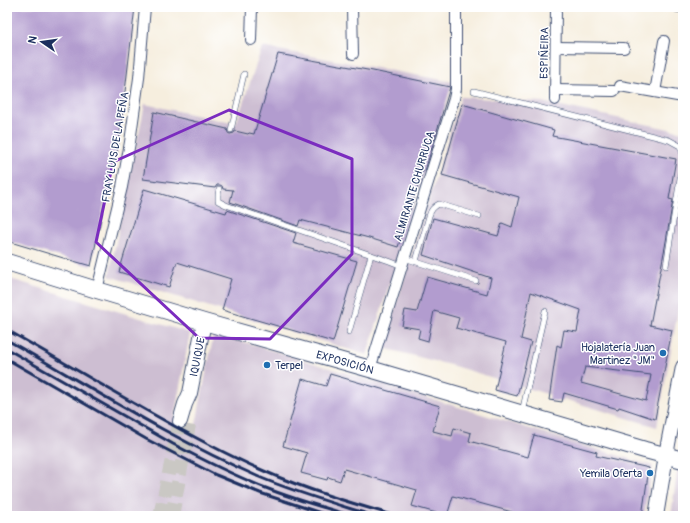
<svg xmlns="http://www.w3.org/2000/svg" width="690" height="523" font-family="Pangolin,sans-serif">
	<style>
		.industrial { fill: #cdbed2 }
		.building { fill: #b29ccf; fill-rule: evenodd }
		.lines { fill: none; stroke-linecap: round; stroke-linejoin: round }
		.secondary-tunnel { stroke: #cac8c4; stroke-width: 14; stroke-dasharray: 14 7; stroke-linecap: butt }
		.lane-casing { stroke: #3c4c71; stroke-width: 6 }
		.street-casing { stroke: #3c4c71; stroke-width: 12 }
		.secondary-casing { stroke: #3c4c71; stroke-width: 16 }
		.primary-casing { stroke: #3c4c71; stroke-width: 18 }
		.lane { stroke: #fff; stroke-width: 5 }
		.street { stroke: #fff; stroke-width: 10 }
		.secondary { stroke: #fff; stroke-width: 14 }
		.primary { stroke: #fff; stroke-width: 16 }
		.rail { stroke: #1b2f5e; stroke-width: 3 }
		.marked { fill: none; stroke: #7b2cbf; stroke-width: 3; stroke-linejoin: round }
		.poi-dot { fill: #1f6fb2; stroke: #fff; stroke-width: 1.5 }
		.labels { text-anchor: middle; stroke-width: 3; stroke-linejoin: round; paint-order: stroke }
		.street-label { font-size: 11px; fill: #1b2f5e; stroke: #fff }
		.poi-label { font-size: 11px; fill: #1b2f5e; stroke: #fff; text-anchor: end }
	</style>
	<rect width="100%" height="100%" fill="#fff"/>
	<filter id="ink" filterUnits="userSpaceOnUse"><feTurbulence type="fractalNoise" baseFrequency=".025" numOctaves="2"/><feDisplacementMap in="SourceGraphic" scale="8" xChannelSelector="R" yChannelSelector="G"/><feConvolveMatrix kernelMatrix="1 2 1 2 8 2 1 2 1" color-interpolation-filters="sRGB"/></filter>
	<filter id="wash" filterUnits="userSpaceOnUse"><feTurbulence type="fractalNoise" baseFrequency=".012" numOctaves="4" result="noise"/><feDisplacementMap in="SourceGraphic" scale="16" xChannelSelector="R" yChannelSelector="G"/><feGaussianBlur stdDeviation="0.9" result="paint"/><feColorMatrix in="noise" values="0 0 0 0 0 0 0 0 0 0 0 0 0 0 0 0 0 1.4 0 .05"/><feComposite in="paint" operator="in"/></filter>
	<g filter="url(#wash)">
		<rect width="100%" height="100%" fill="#f6eede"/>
		<g class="industrial">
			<path d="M262 47 453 82 367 355 109 276 145 104 236 124Z"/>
			<path d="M461 97 542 102 683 132V283L657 427 454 366 383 348Z"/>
			<path d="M7 278 190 333 174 418 195 429 214 333 653 466 644 516H7Z"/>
			<path d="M678 466 683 468V516H671Z"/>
		</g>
		<g id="blocks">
			<g class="building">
				<path d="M7 7H135L120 134 113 173H111L91 266 70 260 7 241Z"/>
				<path d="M278 54 373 71 450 87 448 94 425 171 423 170 398 247 369 238 300 220 298 226 230 202 233 190 223 189 222 186 220 185H217L215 188 143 179 154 112 227 129 228 133 230 134 234 133 235 131 248 134 249 133 254 134Z"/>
				<path d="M462 104 554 130 552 136 676 159 669 199 673 200 665 247 650 325 672 330 655 419 619 407 618 409 564 393 562 402 549 400 557 345 561 347 564 330 577 332 581 310 531 292 521 339 531 342 517 396 495 390 506 342 456 328 459 318 434 311 428 341 418 338 420 329 402 326 405 310 417 312 427 277 487 294 491 278 423 255 433 218 498 236 502 223 512 227 519 197 442 175ZM585 367 651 375 646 401 581 383Z"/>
				<path d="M144 189 226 213 227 210 296 233 293 243 357 261 333 342 222 310 231 279 177 262 169 287 119 272Z"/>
				<path d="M330 374 440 406 433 431 452 436 454 428 471 433 469 441 528 457 534 435 597 452 596 456 649 468 642 516H511L512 512 453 496 447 516 412 506 417 490 344 469 340 481 328 477 327 480 301 473 307 453 283 446 302 379 326 386Z"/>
			</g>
		</g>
	</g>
	<g filter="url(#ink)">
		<use href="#blocks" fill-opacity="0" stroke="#3c4c71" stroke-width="1"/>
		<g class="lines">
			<g class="secondary-tunnel">
				<path d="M160 516 180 421"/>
				<path d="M172 516 189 425"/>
			</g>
			<g class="lane-casing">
				<g id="lane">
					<path d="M474 91 669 140 680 146 683 154"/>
					<path d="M231 130 244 74"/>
					<path d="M219 189 218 195V201L226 205 389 261 402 266"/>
					<path d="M404 258 476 281"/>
					<path d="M416 261 429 216C431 210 433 207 439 204L479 216"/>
					<path d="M666 266 681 172 683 169"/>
					<path d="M349 332 371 255"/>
					<path d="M522 412 545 311"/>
				</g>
			</g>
			<g class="street-casing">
				<g id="street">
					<path d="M352 7 353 54"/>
					<path d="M678 7H683"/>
					<path d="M251 40 252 7"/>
					<path d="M556 47 624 48"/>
					<path d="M620 86 683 97"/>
					<path d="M555 90 614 91"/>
					<path d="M655 92 664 41"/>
					<path d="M555 100 556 7"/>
					<path d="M97 290 122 187 130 142 139 78 145 7"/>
					<path d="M370 369 454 99 456 89V7"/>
				</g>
			</g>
			<g class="secondary-casing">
				<g id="secondary">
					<path d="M180 421 185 404 190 393 204 322"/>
					<path d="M656 516 668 444 683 367"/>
				</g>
			</g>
			<g class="primary-casing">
				<path id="primary" d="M7 262 97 290 204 322 370 369 645 450 683 460"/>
			</g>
			<use href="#lane" class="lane"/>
			<use href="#street" class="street"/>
			<use href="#secondary" class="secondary"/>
			<use href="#primary" class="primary"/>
			<g class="rail">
				<path d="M7 330C55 357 103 386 151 413 188 434 225 454 264 471 307 490 351 503 396 516"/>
				<path d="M7 340C90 387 172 439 259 477 297 493 336 504 374 516"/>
				<path d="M7 349 173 444C205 461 237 477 271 490 297 500 325 508 353 516"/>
				<path d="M7 359 146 439 216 475 260 493 330 516"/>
			</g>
		</g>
	</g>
	<path class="marked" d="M229 110 352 159V254L270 339 199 338 96 242 113 162Z"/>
	<g class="poi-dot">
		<circle cx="663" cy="353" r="4"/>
		<circle cx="267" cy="365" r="4"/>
		<circle cx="650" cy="473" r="4"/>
	</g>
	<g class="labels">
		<g class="street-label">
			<text transform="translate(544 53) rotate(-89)" y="4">ESPIÑEIRA</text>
			<text transform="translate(115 147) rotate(-80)" y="4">FRAY LUIS DE LA PEÑA</text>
			<text transform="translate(414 186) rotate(-73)" y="4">ALMIRANTE CHURRUCA</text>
			<text transform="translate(197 357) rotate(-79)" y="4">IQUIQUE</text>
			<text transform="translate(345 362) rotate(16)" y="4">EXPOSICIÓN</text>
		</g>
		<g class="poi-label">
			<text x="655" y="351">Hojalatería Juan<tspan x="655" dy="13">Martinez "JM"</tspan></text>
			<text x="275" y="369" text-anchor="start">Terpel</text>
			<text x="642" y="477">Yemila Oferta</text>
		</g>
	</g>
	<rect width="690" height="523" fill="none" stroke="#fff" stroke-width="24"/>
	<g transform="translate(42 42) rotate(283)" stroke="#ffffff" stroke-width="3" paint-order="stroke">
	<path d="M0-3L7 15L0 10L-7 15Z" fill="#1b2f5e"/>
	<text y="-6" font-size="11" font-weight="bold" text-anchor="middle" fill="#1b2f5e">N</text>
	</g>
</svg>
